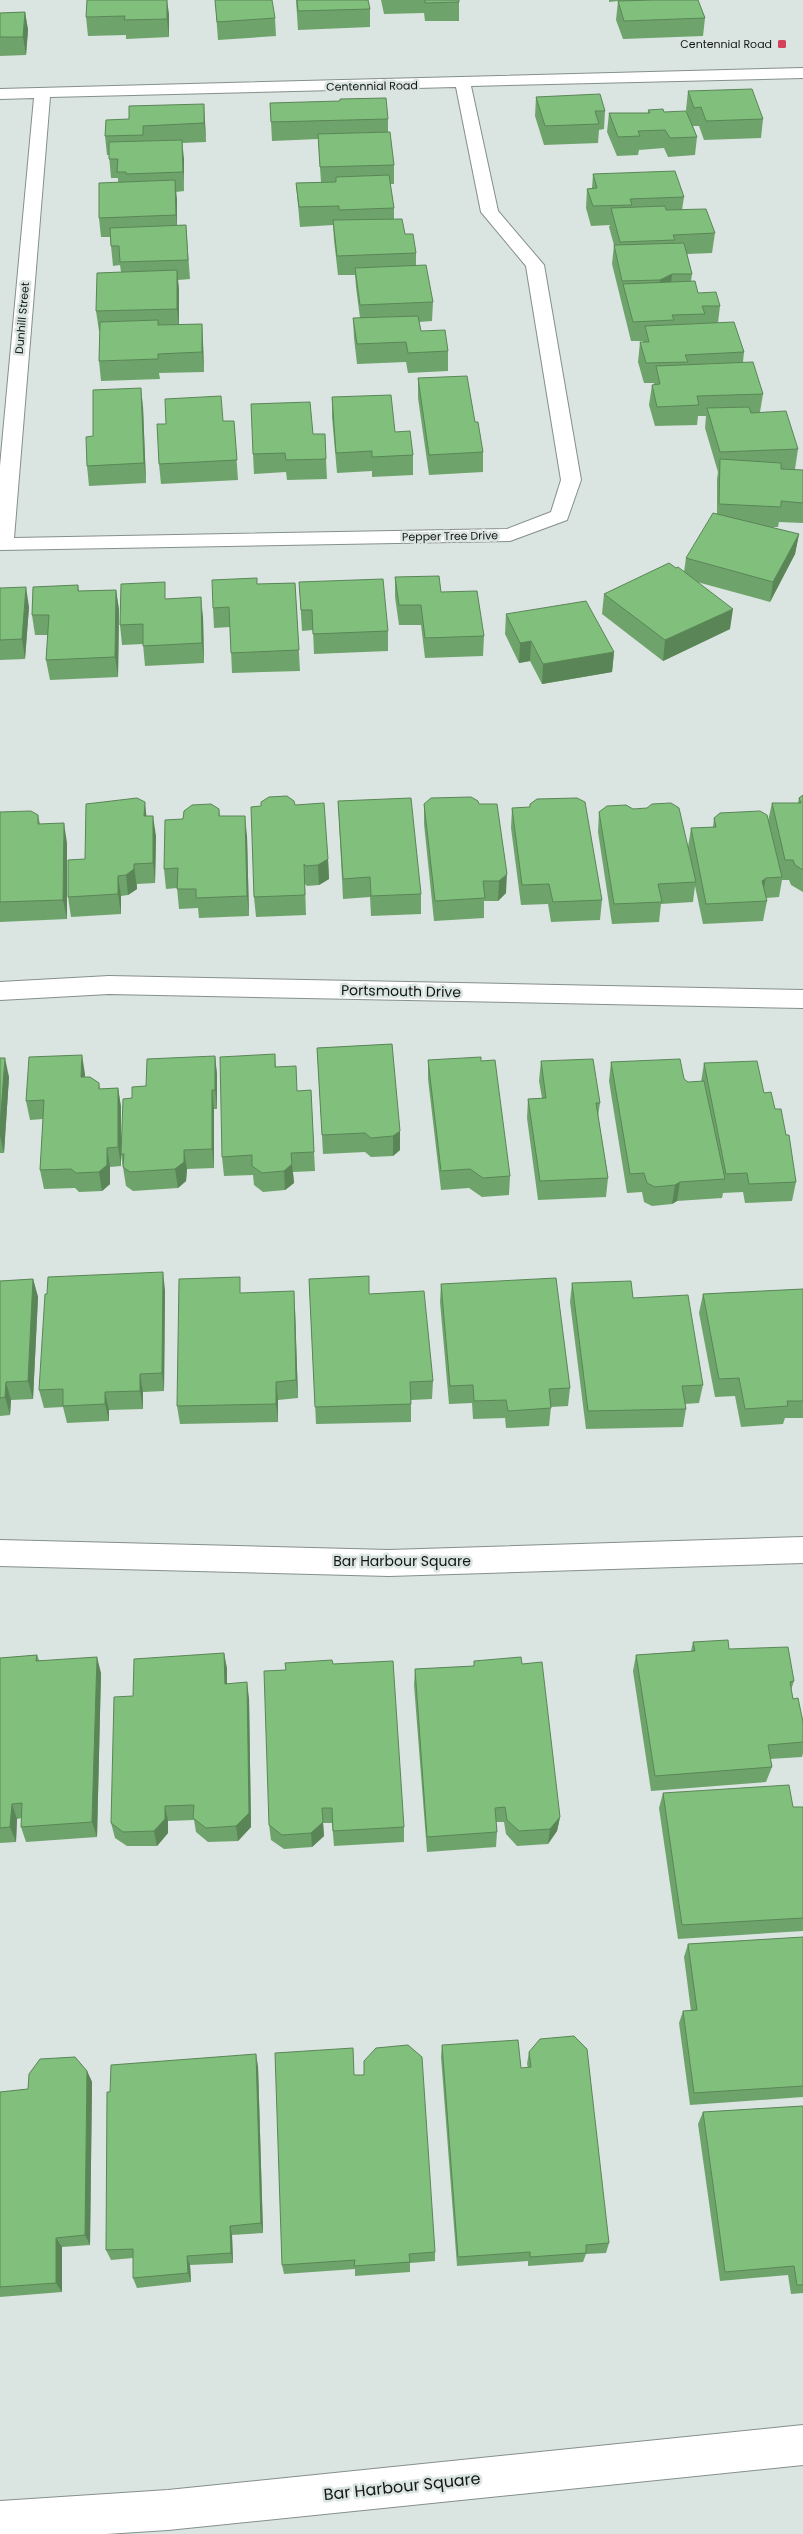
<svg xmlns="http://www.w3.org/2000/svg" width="803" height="2534" font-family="Poppins,sans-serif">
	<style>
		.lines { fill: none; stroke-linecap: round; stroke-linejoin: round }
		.street-casing { stroke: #858f8c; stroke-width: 2 }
		.street { fill: #fff; fill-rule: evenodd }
		.wall { fill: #6ea46b }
		.shaded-wall { fill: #5a8657 }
		.building { fill: #80bf7c; stroke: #5a8657 }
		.poi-dot { fill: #d34258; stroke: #dae4e1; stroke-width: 2 }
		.labels { text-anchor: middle; stroke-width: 5; stroke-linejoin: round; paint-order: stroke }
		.far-poi-label { font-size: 11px; fill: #121615; stroke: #dae4e1; text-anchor: end }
		.far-street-label { font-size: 11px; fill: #121615; stroke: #dae4e1 }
		.street-label { font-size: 14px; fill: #121615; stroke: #dae4e1 }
		.near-street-label { font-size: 16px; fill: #121615; stroke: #dae4e1 }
	</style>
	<rect width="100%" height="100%" fill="#dae4e1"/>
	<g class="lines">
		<g class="street-casing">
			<g id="street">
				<path d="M803 68V78L471 86 498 211 544 265 581 480 567 520 510 541 0 550V466L34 98 0 99V89ZM456 87 481 212 526 266 561 480 551 512 507 529 14 538 50 97Z"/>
				<path d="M109 976 803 990V1008L109 994 0 1000V982Z"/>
				<path d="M803 1537V1563L389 1576 0 1566V1540L389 1550Z"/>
				<path d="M803 2425V2465L168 2530 106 2534H0V2501L168 2490Z"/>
			</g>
		</g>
		<use href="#street" class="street"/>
	</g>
	<g class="wall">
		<path d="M215 0 275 18 276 36 218 40Z"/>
		<path d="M296 0H368L370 9V27L298 30Z"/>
		<path d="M381 0H459V21H425L424 13 384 14Z"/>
		<path d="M609 0H698L705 18 703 36 623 39 616 20 618 1 609 2Z"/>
		<path d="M25 12 28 30 26 55 0 56V13Z"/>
		<path d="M169 14V37L126 39V35L88 36 86 17Z"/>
		<path d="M688 91 763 119 761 138 704 140 699 126H693L697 137 695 155 668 157 664 148 639 150 638 155 617 156 607 132 609 113H648V110L688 116 686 110Z"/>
		<path d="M536 97 605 111 604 129 599 130 598 143 544 145 535 116Z"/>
		<path d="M270 103 388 119V132L394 165V184H390L394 208V219L405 234 416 253V265L433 302 432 321 419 322 421 331 448 351V371L408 373 406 362 357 364 354 338 353 318H360L356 287 355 275H338L334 240 333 225 300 227 296 183 321 182 318 139 272 141Z"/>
		<path d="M106 120 205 122 206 142 182 143 184 191 176 192 177 225H186L190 279 178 280 179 290V325L202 324 203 343 204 372 159 373 160 379 101 381 99 361 100 331H99L96 311 121 272 120 265 113 266 111 246 110 237H101L99 218 118 182V178H111L109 155H107L105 136Z"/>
		<path d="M593 174 684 197 682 210 715 233 712 253 687 254 692 274 691 281 698 293 720 306 718 323 744 352 743 362 763 394 760 412 798 449 795 469H784L803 470V523L779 522 778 527H770L799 534 795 554 770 602 697 582 730 629 663 661 602 614 604 594 676 568 684 572 686 558 717 514V479L718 472 705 428 706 416H698L697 425 655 426 649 405 652 385H654V383H644L638 362 640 342H643V341H631L612 264 614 245 609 227 610 225 591 226 586 208 587 189 592 188Z"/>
		<path d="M418 378 475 422 483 452V472L429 475 418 398Z"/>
		<path d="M332 397 395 432 413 455V475L372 477V471L337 473 332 417Z"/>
		<path d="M143 407 146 483 89 486 87 466Z"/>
		<path d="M223 421H234L238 480 161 484 159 464Z"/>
		<path d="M313 434 326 459 327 479 287 480 286 472 254 474 253 454Z"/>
		<path d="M395 577 484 636 483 656 425 658 421 625H399L395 597Z"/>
		<path d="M299 582 388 631V651L314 654 313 630 302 631Z"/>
		<path d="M295 583 300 671 232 673 230 627 214 628 213 608 257 584Z"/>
		<path d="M78 585 79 591 116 590 119 610 118 677 50 680 46 660 48 635H35L32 615Z"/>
		<path d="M0 588 29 607 25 659 0 660Z"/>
		<path d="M167 599 203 617 204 663 145 666 143 644 122 645 120 625Z"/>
		<path d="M506 614 614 652 612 672 542 684 530 661 519 663 505 634Z"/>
		<path d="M803 795V892L791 885 789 880H782L779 897 766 898 767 901 763 921 703 924 695 886 693 902 661 904 659 922 612 924 598 832 599 812 688 847 691 828 713 827 714 818 768 821 772 803H798L799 798Z"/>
		<path d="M471 797 506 893 498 901H484V918L434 921 424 824V804Z"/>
		<path d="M338 801 421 894V914L371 916 370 897 343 899Z"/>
		<path d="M295 805 328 859 329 879 319 885 307 886 305 884 306 915 256 917 254 897Z"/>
		<path d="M512 808 602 900 600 920 551 922 548 904 521 905 511 828Z"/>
		<path d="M219 809 220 816 247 836 249 916 199 918 198 908 179 909 177 888 166 889 164 869 183 819Z"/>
		<path d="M0 812 38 815 40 824 67 843V919L0 922Z"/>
		<path d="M146 816 156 836 155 883 137 884V889L128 895 121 896V914L71 917 68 897 85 859Z"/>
		<path d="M392 1044 400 1150 393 1156 371 1157 365 1152 323 1154 317 1048Z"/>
		<path d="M275 1054 276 1067 297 1091 311 1090 315 1171 293 1172 294 1183 285 1190 263 1192 254 1185 253 1175 224 1176 222 1157Z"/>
		<path d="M215 1056 217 1075V1109H214V1168L187 1169 186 1181 178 1188 133 1191 126 1186 121 1155V1166L110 1167V1184L102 1191 79 1192 75 1188 44 1189 40 1170 43 1119 30 1120 26 1101 85 1074V1077L99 1083 100 1089 118 1088 121 1107V1148L132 1098 146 1086Z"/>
		<path d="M0 1058 9 1077 4 1153H0Z"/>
		<path d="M428 1060 481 1061 510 1176 509 1195 482 1197 469 1188 441 1190 428 1079Z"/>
		<path d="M541 1061 600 1103 598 1116 608 1178 606 1197 538 1200 527 1118 528 1099 542 1098 539 1081Z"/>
		<path d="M611 1062 688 1082H701L704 1063 764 1093 775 1109 786 1135 796 1182 792 1201 745 1203 743 1192 723 1193 722 1198 677 1201 672 1204 652 1206 644 1202 642 1192 627 1193 609 1081Z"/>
		<path d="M33 1279 38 1297 33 1399 11 1400 10 1415 0 1416V1281Z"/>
		<path d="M309 1279 369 1294 433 1381 432 1399 411 1400V1422L316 1424Z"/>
		<path d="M572 1283 633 1298 703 1385 699 1403 685 1404 686 1409 683 1427 586 1429 570 1302Z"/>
		<path d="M441 1284 570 1388 568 1406 551 1407 549 1426 506 1428 505 1418 473 1419 472 1403 449 1404 440 1302Z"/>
		<path d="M803 1289V1418H785L783 1424 741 1427 735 1396 715 1397 699 1313 703 1294Z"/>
		<path d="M165 1290 164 1391 143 1392V1409L109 1410V1421L67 1423 63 1407 44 1408 39 1390Z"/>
		<path d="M242 1293 295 1309 298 1398 278 1400V1422L180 1424 177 1406Z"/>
		<path d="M693 1642 729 1649 794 1681 791 1690 793 1699 803 1722V1753L802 1757 770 1759 772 1767 766 1782 651 1791 633 1671 636 1655 691 1651Z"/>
		<path d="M224 1653 227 1669V1684L249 1698 251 1827 238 1841 208 1842 196 1832 194 1820 168 1821V1833L157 1846H127L115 1838 111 1823 133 1696Z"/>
		<path d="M37 1655 39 1660 101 1673 97 1837 26 1842 21 1827 22 1818 17 1819 16 1842 0 1843V1658Z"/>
		<path d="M333 1664 404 1827V1842L334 1846 332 1823H323L324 1836 312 1847 284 1849 271 1840 269 1825 286 1670Z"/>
		<path d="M522 1664 560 1817 557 1831 548 1844 517 1846 506 1834 504 1822H496L497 1832 496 1847 427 1852 414 1685 415 1669Z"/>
		<path d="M663 1793 793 1807H803V1931L678 1939 659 1808Z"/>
		<path d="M803 1937V2097L690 2105 679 2023 683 2011H691L684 1957 688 1944Z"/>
		<path d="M442 2045 521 2068H528L527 2064 529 2052 609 2243 606 2253 586 2254 583 2262 528 2266V2261L457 2266 441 2057Z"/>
		<path d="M258 2066 263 2233 232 2235 233 2263 190 2265 191 2282 137 2288 133 2278V2258L111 2260 106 2250Z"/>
		<path d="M87 2071 92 2082 90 2245 62 2247V2292L0 2297V2092L28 2089Z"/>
		<path d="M354 2075 435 2252V2261L410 2263V2272L355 2276V2269L284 2274 282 2265Z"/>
		<path d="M803 2106V2293L791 2294 788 2275 720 2281 698 2124 703 2112Z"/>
	</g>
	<g class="shaded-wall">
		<path d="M167 0 169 14V37L167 19Z"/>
		<path d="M25 12 28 30 26 55 23 37Z"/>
		<path d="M204 104 205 122 206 142 204 123Z"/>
		<path d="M182 140 184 159V191L183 172Z"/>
		<path d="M175 180 177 199V234L176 215Z"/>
		<path d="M177 270 179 290V329L177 309Z"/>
		<path d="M672 274 670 294 659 299 660 280Z"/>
		<path d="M202 324 203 343 204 372 202 352Z"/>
		<path d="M141 388 143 407 146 483 144 463Z"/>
		<path d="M799 534 795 554 770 602 773 582Z"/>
		<path d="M26 587 29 607 25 659 22 639Z"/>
		<path d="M116 590 119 610 118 677 115 657Z"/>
		<path d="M201 597 203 617 204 663 202 643Z"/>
		<path d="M733 609 730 629 663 661 665 640Z"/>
		<path d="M531 641 530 661 519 663 520 643Z"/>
		<path d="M614 652 612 672 542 684 543 664Z"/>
		<path d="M145 802 147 822 144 816Z"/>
		<path d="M153 816 156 836 155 883 153 863Z"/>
		<path d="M245 816 247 836 249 916 247 896Z"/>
		<path d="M64 823 67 843V919L63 900Z"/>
		<path d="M328 859 329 879 319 885 318 865Z"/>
		<path d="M134 864 137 889 128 895 126 875Z"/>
		<path d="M507 874 506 893 498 901 499 881Z"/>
		<path d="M118 876 121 896V914L118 894Z"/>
		<path d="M766 878 762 898V881Z"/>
		<path d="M82 1055 85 1074V1096L81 1077Z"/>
		<path d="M215 1056 217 1075V1109L215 1090Z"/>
		<path d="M5 1058 9 1077 4 1153 0 1136V1126Z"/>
		<path d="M118 1088 121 1107V1166L118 1147Z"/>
		<path d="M212 1090 214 1109V1168L212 1149Z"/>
		<path d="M400 1131V1150L393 1156V1136Z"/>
		<path d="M107 1148 110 1167V1184L102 1191 99 1172Z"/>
		<path d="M184 1150 187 1169 186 1181 178 1188 175 1169Z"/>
		<path d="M292 1164 294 1183 285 1190 284 1171Z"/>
		<path d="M680 1182 677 1201 672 1204 675 1185Z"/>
		<path d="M163 1272 165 1290 164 1391 162 1373Z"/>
		<path d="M33 1279 38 1297 33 1399 28 1381Z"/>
		<path d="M294 1291 295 1309 298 1398 296 1380Z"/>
		<path d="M140 1374 143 1392V1409L140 1391Z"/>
		<path d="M6 1382 11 1400 10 1415 5 1397Z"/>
		<path d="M276 1382 278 1400V1422L276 1404Z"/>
		<path d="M105 1392 109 1410V1421L105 1404Z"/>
		<path d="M224 1653 227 1669V1699L225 1684Z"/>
		<path d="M97 1657 101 1673 97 1837 92 1822Z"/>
		<path d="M247 1682 249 1698 251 1827 238 1841 236 1826Z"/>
		<path d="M12 1804 17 1819 16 1842 10 1827Z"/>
		<path d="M165 1806 168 1821V1833L157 1846 154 1831Z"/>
		<path d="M560 1817 557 1831 548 1844 550 1829Z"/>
		<path d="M323 1822 324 1836 312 1847 311 1833Z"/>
		<path d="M256 2054 258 2066 263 2233 261 2223Z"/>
		<path d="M87 2071 92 2082 90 2245 85 2235Z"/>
		<path d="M230 2226 232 2235 233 2263 231 2253Z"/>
		<path d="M56 2238 62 2247V2292L56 2283Z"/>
		<path d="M187 2256 190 2265 191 2282 188 2273Z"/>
	</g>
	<g class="building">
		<path d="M87 0H167V19L124 20 125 16 86 17Z"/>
		<path d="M215 0H272L275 18 217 22Z"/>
		<path d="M297 0H368L370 9 298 11Z"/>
		<path d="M425 0H459V2L425 3Z"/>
		<path d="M652 0H698L705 18 624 21 618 1Z"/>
		<path d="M25 12 23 37H0V13Z"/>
		<path d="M752 89 763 119 706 121 701 107 694 108 688 91Z"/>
		<path d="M600 94 605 111H595L599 124 545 126 536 97Z"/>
		<path d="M386 98 388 119 271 122 270 103 340 101V99Z"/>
		<path d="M204 104V123L143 126V135L105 136 106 120 129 119V106Z"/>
		<path d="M663 109 664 112 686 111 697 137 670 138 665 130 638 131 640 136 618 137 609 113H650L648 110Z"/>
		<path d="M390 132 394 165 320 167 318 134Z"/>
		<path d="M182 140 183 172 126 174V172H117L118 159H109V142Z"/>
		<path d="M675 171 684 197 630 199 632 205 593 206 587 189 597 188 593 174Z"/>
		<path d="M389 175 394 208 339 210V206L299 207 296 183 336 182V177Z"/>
		<path d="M175 180 176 215 99 218V183Z"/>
		<path d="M665 206 666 210 706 209 715 233 673 235 675 240 620 242 611 208Z"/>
		<path d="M402 219 405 234H413L416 253 337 256 333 220Z"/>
		<path d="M186 225 188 260 120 262 119 246H111L110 228Z"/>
		<path d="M684 243 692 274H672L660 280 622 281 614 245Z"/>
		<path d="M426 265 433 302 360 305 355 268Z"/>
		<path d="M177 270V309L96 311 97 273Z"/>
		<path d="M695 281 698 293 716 292 720 306H702L705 314 672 315 674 320 633 322 623 284Z"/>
		<path d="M418 316 421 331 445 330 448 351 408 353 406 342 357 344 353 318Z"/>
		<path d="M158 320V325L202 324V352L158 354V359L99 361 100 322Z"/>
		<path d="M734 322 744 352 685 355 688 362 646 363 640 342H649L645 326Z"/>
		<path d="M753 362 763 394 697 396 699 405 657 407 652 385 660 384 656 366Z"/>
		<path d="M467 376 475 422H478L483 452 429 455 418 378Z"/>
		<path d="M141 388 144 463 87 466 86 437 93 436V390Z"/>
		<path d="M391 395 395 432 410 431 413 455 372 457V451L336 453 332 397Z"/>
		<path d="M221 396 223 421H234L237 460 159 464 157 424H166L165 399Z"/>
		<path d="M310 402 313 434H325L326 459 286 460 285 453 253 454 251 404Z"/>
		<path d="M749 407 751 413 786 411 798 449 720 452 707 408Z"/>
		<path d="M720 459 781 463V469L803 470V503L781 501V507L719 504Z"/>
		<path d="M713 513 799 534 773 582 686 558Z"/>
		<path d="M669 563 676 568 678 567 733 609 665 640 604 594Z"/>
		<path d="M439 576 441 592 477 591 484 636 425 638 421 605H399L395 577Z"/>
		<path d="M257 578V584L295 583 299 650 231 653 229 607 213 608 212 580Z"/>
		<path d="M383 579 388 631 313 634 312 610H301L299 582Z"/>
		<path d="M165 582V599L201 597 202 643 143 646V624L120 625 121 584Z"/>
		<path d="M78 585V591L116 590 115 657 46 660 49 615H32L33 587Z"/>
		<path d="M26 587 22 639 0 640V588Z"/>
		<path d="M586 601 614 652 543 664 531 641 520 643 506 614Z"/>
		<path d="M803 795V870L795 865 793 860H785L772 803H801L799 798Z"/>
		<path d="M287 796 294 801 295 805 324 803 328 859 318 865 306 866 304 864 305 895 254 897 251 807 261 806V802L269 797Z"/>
		<path d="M471 797 478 801 479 804H497L507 874 499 881H483L485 898 435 901 424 804 431 798Z"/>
		<path d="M137 798 145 802 144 816H153V863L134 864V869L126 875 118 876V894L68 897V860L85 859 86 804Z"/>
		<path d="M411 798 421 894 371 896 370 877 343 879 338 801Z"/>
		<path d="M577 798 585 802 602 900 553 902 549 884 522 885 512 808 530 807V804L537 799Z"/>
		<path d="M671 803 679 808 696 882 658 884 662 902 614 904 599 812 607 806 626 805 633 809 647 808 652 804Z"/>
		<path d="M211 804 219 809V816H245L247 896 196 898V889H177L178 868 164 869 165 820 183 819 184 811 192 805Z"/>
		<path d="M31 811 38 815V824L64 823 63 900 0 902V812Z"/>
		<path d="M760 811 767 815 782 877 766 878 762 881 767 901 706 904 691 828 716 827 714 818 720 813Z"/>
		<path d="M392 1044 400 1131 393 1136 371 1138 365 1133 322 1135 317 1048Z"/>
		<path d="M275 1054V1067L296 1066 297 1091 311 1090 314 1152 291 1153 292 1164 284 1171 262 1173 252 1166V1155L222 1157 220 1057Z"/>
		<path d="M82 1055 81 1077H90L99 1083V1089L118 1088V1147L107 1148V1165L99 1172 76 1173 71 1169 40 1170 44 1100 26 1101 29 1057Z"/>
		<path d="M215 1056V1090H212V1149L184 1150V1162L175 1169 130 1172 123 1167 124 1154H121L123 1099 132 1098V1087L146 1086 147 1059Z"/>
		<path d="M481 1057V1061L495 1060 510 1176 483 1178 470 1169 441 1171 428 1060Z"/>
		<path d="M0 1058H5L0 1126Z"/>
		<path d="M593 1059 600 1103H596L608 1178 540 1181 528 1099 546 1098 541 1061Z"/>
		<path d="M680 1059 684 1079 688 1082 704 1081 725 1179 680 1182 675 1185 655 1187 647 1183 644 1173 630 1174 611 1062Z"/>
		<path d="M757 1061 764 1093 771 1092 775 1109H781L786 1135H789L796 1182 749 1184 747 1173 726 1174 704 1063Z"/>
		<path d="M163 1272 162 1373 140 1374V1391L105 1392V1404L63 1406V1389L39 1390 45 1294H47L48 1277Z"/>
		<path d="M369 1276V1294L424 1291 433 1381 410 1382 411 1404 315 1407 309 1279Z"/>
		<path d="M240 1277V1293L294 1291 296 1380 276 1382V1404L177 1406 179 1279Z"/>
		<path d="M556 1278 570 1388 549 1389 551 1408 508 1411 506 1400 474 1401 473 1385 450 1386 441 1284Z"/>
		<path d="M33 1279 28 1381 6 1382 5 1397 0 1398V1281Z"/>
		<path d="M631 1281 633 1298 688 1295 703 1385 682 1386 686 1409 588 1411 572 1283Z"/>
		<path d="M803 1289V1401H787L788 1406 745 1409 739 1378 719 1379 703 1294Z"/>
		<path d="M728 1640 729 1649 788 1647 794 1681 790 1682 793 1699 798 1698 803 1722V1742L768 1745 772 1767 655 1776 636 1655 695 1651 693 1642Z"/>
		<path d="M224 1653 225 1684 247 1682 249 1813 236 1826 206 1828 193 1818 194 1805 165 1806V1819L154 1831 123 1832 111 1823 114 1697 133 1696 134 1659Z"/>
		<path d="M37 1655 36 1661 97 1657 92 1822 21 1827 22 1803 12 1804 10 1827 0 1828V1658Z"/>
		<path d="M521 1657 522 1664 542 1662 560 1817 550 1829 519 1831 507 1820 505 1807 495 1808 497 1832 427 1837 415 1669 474 1666V1661Z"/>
		<path d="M332 1660 333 1664 393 1661 404 1827 333 1831 332 1808H322L323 1822 311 1833 282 1835 269 1825 264 1671 286 1670 285 1663Z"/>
		<path d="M789 1785 793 1807H803V1918L682 1925 663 1793Z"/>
		<path d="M803 1937V2086L694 2093 683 2011 697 2010 688 1944Z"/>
		<path d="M574 2036 587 2049 609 2243 586 2245V2253L530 2257V2252L458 2257 442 2045 518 2040 521 2068 531 2067 529 2052 540 2039Z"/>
		<path d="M408 2045 422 2057 435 2252 409 2254 410 2262 354 2266 355 2260 282 2265 275 2053 353 2048 354 2075H364V2061L376 2048Z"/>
		<path d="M256 2054 261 2223 230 2226 231 2253 187 2256 188 2273 133 2278V2249L106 2250 107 2092H110L111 2065Z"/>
		<path d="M75 2057 87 2071 85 2235 56 2238V2283L0 2287V2092L28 2089 29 2074 40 2059Z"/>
		<path d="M803 2106V2285H797L794 2266 725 2272 703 2112Z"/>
	</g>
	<rect class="poi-dot" x="777" y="39" width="10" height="10" rx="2.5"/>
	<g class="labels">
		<g class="far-poi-label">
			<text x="772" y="48">Centennial Road</text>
		</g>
		<g class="far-street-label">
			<text transform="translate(372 86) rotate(-1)" y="4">Centennial Road</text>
			<text transform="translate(22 318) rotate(-85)" y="4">Dunhill Street</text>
			<text transform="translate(450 536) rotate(-1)" y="4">Pepper Tree Drive</text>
		</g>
		<g class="street-label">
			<text transform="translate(401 991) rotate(1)" y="5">Portsmouth Drive</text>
			<text x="402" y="1566">Bar Harbour Square</text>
		</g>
		<g class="near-street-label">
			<text transform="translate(402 2486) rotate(-6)" y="6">Bar Harbour Square</text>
		</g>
	</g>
</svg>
